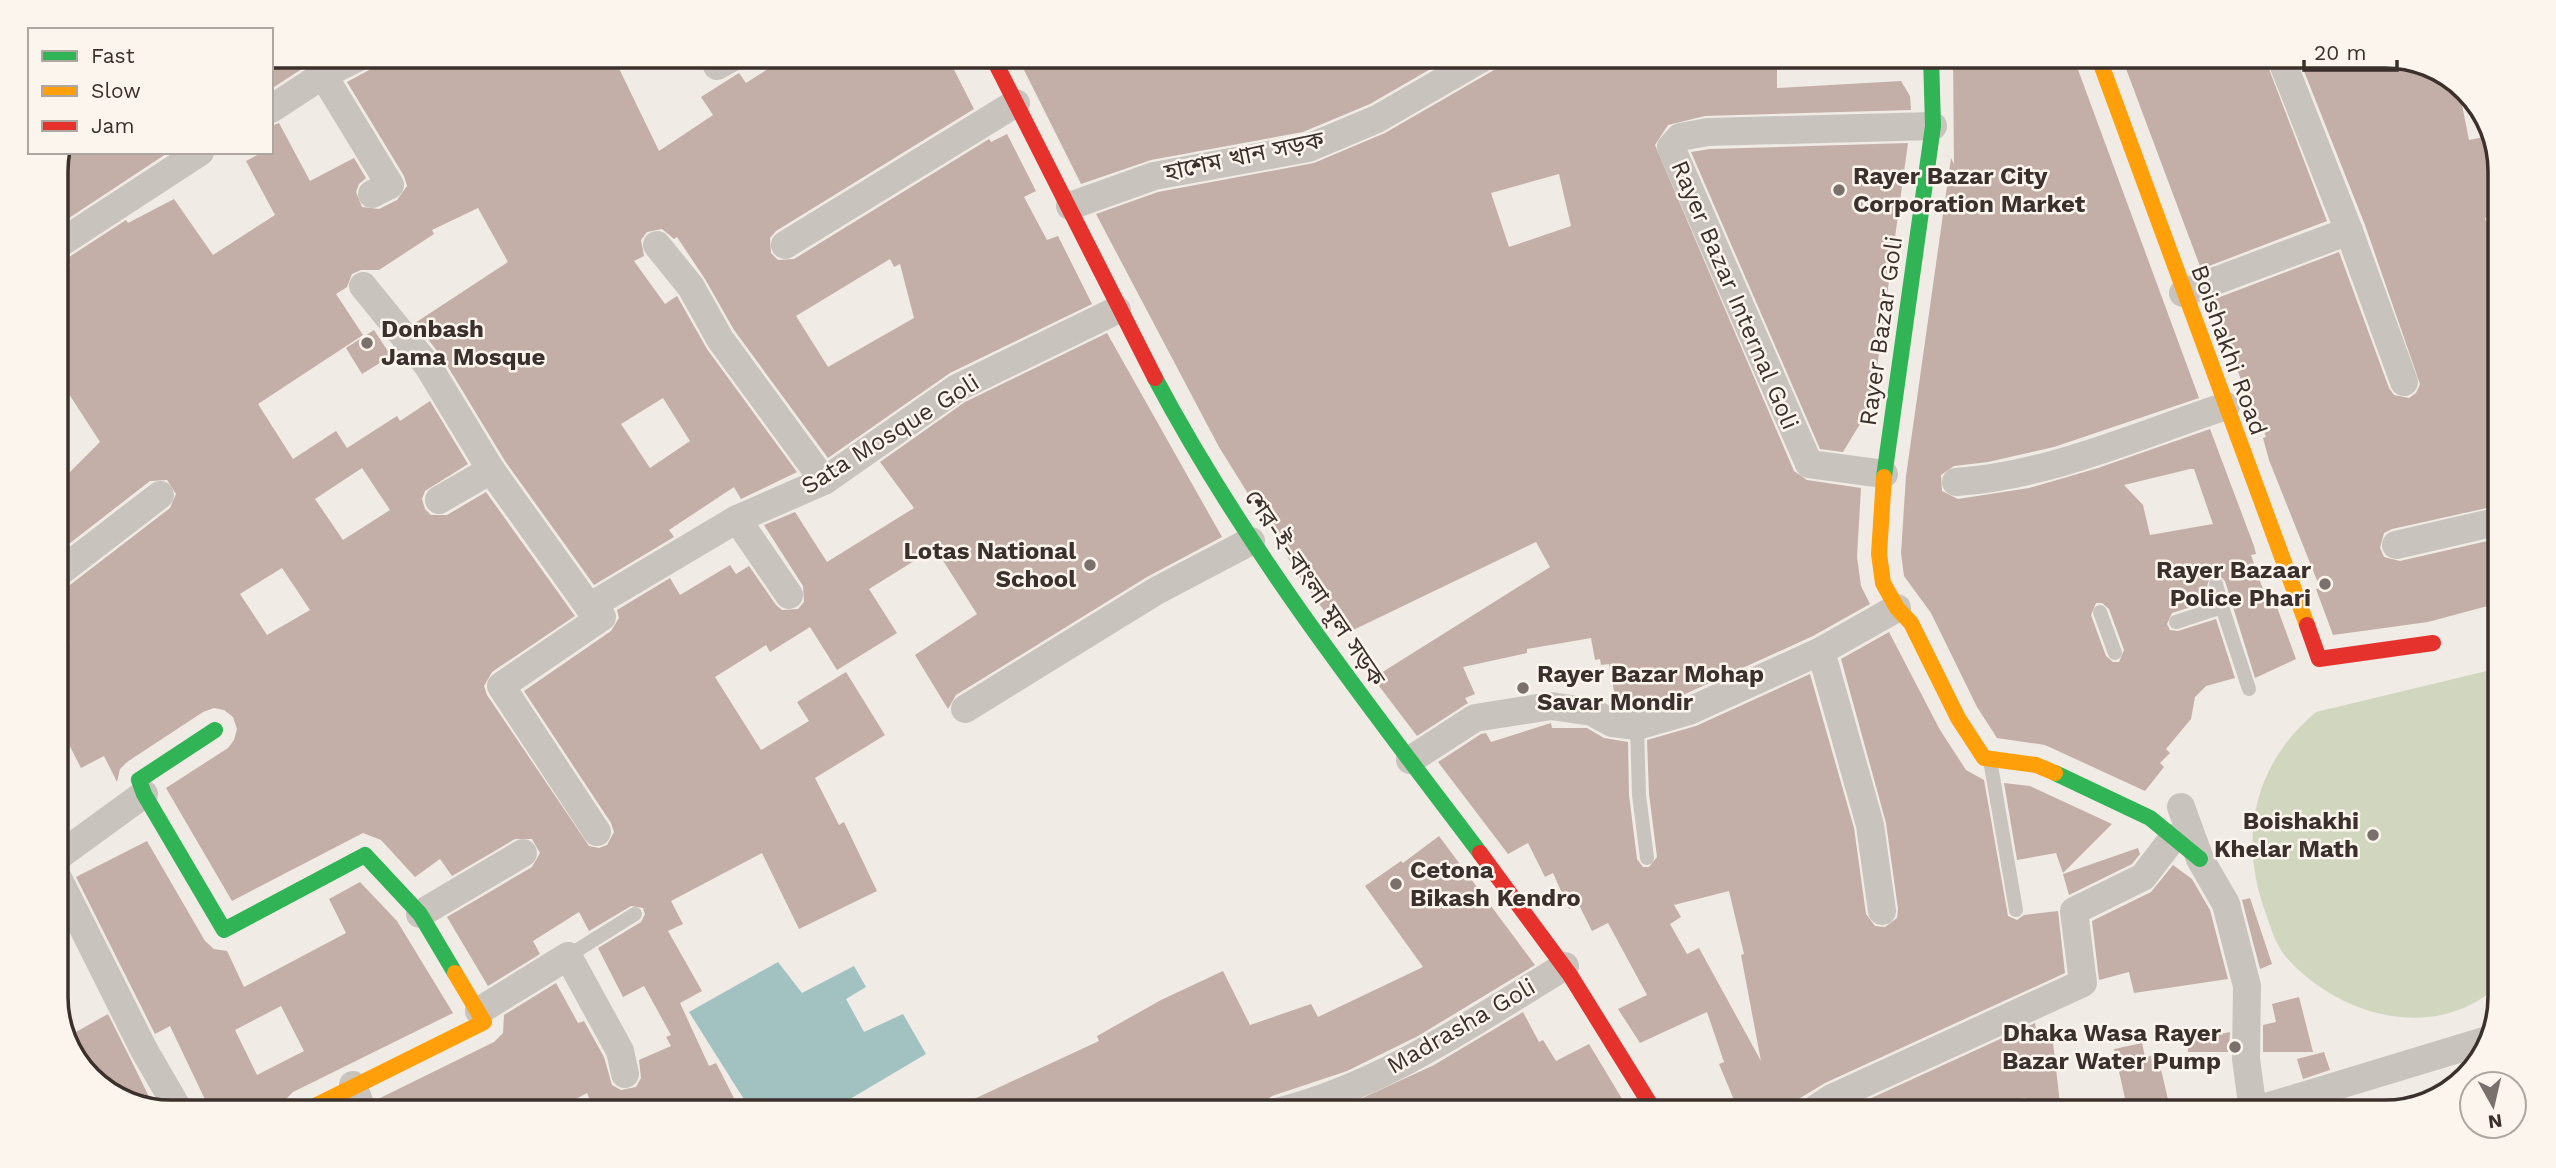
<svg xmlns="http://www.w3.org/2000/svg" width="2556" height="1168" font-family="'Work Sans','Noto Sans Bengali',sans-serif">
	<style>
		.green { fill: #d1d6bf }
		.water { fill: #a1c2c1 }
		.building { fill: #c3afa7; fill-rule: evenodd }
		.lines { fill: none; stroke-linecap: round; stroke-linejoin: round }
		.lane { stroke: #c9c3be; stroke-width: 14 }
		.street { stroke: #c9c3be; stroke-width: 28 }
		.fast { stroke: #30b455; stroke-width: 16 }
		.slow { stroke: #ff9f0a; stroke-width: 16 }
		.jam { stroke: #e5322d; stroke-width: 16 }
		.poi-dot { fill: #7a716c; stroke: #fbf5ee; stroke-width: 2.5 }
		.labels { text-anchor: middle; stroke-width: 5; stroke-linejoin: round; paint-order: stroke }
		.street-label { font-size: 24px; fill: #3b302b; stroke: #fbf5ee }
		.poi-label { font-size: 24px; font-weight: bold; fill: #3b302b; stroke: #fbf5ee; text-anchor: start }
		.rim { fill: none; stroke: #3b302b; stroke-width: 3.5 }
	</style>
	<rect width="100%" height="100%" fill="#f0ebe5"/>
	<path class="green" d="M2495 669 2492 991C2428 1042 2336 1014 2286 957 2276 945 2271 929 2266 914 2238 838 2253 765 2316 712Z"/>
	<path class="water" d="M778 962 802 993 854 966 866 987 846 999 864 1032 903 1014 926 1054 828 1112H752L689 1012Z"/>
	<g class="building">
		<path d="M271 56H322L271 89Z"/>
		<path d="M377 56H613L659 151 713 115 701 97 739 73 746 83 788 56H947L974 109 776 231 770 238 771 253 778 260 794 259 989 139 991 142 1007 134 1036 191 1024 197 1047 240 1058 236 1092 304 950 373 828 458 734 330 705 279 677 237 674 239 662 229 647 232 641 240 644 256 634 261 665 304 677 296 707 349 797 472 741 499 734 487 669 530 674 537 594 585 505 461 442 357 415 323 508 262 478 208 432 230 434 234 379 270H361L352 274 347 287 336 294 363 335 258 404 293 459 336 431 347 448 397 416 400 421 430 401 468 464 425 491 422 499 425 509 431 515H447L486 492 575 616 492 672 484 686 487 695 589 846 599 848 607 845 614 832 611 823 524 691 611 631 619 618 617 610 670 578 680 595 730 565 736 574 749 566 776 605 782 610 798 609 804 602 803 586 764 525 795 512 827 562 914 508 880 462 965 402 1107 333 1222 537 1147 577 956 695 948 709 915 655 977 614 935 548 869 589 897 633 837 670 810 627 770 652 766 645 715 677 761 750 809 721 797 702 846 672 885 735 815 778 839 825 844 822 877 891 799 929 762 853 671 901 683 924 668 931 702 991 680 1003 709 1066 716 1063 734 1098 708 1112H595L587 1093 551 1112H379L376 1100 494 1042 503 1033 504 1015 556 983 578 1023 584 1021 604 1057 612 1085 621 1090 636 1087 641 1078 639 1060 671 1046 666 1037 671 1035 644 986 623 997 598 948 641 922 645 914 643 908 631 906 589 931 579 912 533 941 540 954 488 986 447 917 532 867 540 853 532 839H515L452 876 440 859 415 877 381 840 363 833 232 901 166 788 228 748 234 740 237 729 233 717 224 710 214 708 203 712 127 762 120 769 117 782 104 756 81 768 56 719V652L70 641 56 623V591L66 588 170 508 176 494 167 480 150 481 56 554V486L100 442 56 374V281L70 265 66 259 126 220 128 223 174 199 213 255 275 215 246 161 263 152H271V126L279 123 310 181 354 158 366 178 359 184 356 192 362 207 379 209 397 200 407 186 404 176 347 82 369 70ZM890 259 894 267 900 264 914 318 828 367 796 316ZM663 398 690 441 650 468 621 424ZM362 468 390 510 343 540 315 499ZM282 568 310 610 267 635 240 594Z"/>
		<path d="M1017 56H1453L1370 104 1303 132 1151 160 1081 184Z"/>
		<path d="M1503 56H1764V61H1777V88L1901 81 1910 96 1911 110 1705 116 1668 125 1655 145 1794 471 1807 480 1861 488 1857 557 1861 586 1870 604 1813 636 1683 695 1636 709 1617 707 1609 664 1601 665 1600 659 1595 660 1591 638 1527 649V653L1463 667 1475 694 1465 698 1468 703 1417 736 1373 678 1550 567 1536 542 1345 634 1338 624 1335 626 1298 574 1219 447 1096 214 1158 192 1314 163 1385 133 1494 70ZM1559 174 1571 226 1509 247 1491 193Z"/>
		<path d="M1953 56H2073L2199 398 2054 447 1988 462 1954 466 1941 475 1942 491 1958 499 2029 488 2098 468 2210 429 2254 546 2256 554 2251 555 2267 601 2274 599 2296 659 2255 678 2225 581 2219 575 2210 577 2207 586 2210 601 2172 613 2167 624 2170 630 2178 631 2216 619 2235 678 2206 686 2195 697 2191 719 2166 749 2170 753 2160 763 2164 767 2145 791 2045 745 1997 738 1977 707 1931 613 1904 576 1901 553 1906 476 1951 158 1954 164ZM2190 469H2194L2213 524 2150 535 2143 505 2124 485ZM2096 603H2102L2109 609 2124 650 2119 662H2113L2106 656 2091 615Z"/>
		<path d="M2127 56H2264L2327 221 2201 269 2122 58Z"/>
		<path d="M2298 56H2328L2330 60 2350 56H2385L2429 65 2459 90 2469 140 2489 136 2499 208V216L2485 218 2497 263H2493L2498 297 2496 506 2392 529 2384 533 2380 548 2384 557 2400 561 2496 539 2495 604 2428 622 2333 635 2316 589 2320 588 2269 460 2263 438 2266 437 2246 387 2244 388 2212 300 2339 252 2389 388 2394 395 2409 398 2416 393 2420 384 2365 225Z"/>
		<path d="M1908 143 1872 404 1843 452 1820 449 1691 152 1710 149Z"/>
		<path d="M62 152H169L69 218 56 200V164Z"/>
		<path d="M374 330 391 356 362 374 346 348Z"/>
		<path d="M1889 632 1940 730 1966 770 1984 780 2008 916 2017 920 2024 915 2058 911 2065 973 1825 1083 1787 1106 1790 1112H1739L1719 1064 1724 1062 1707 1012 1640 1043 1618 1009 1647 995 1608 923 1592 931 1579 905 1569 909 1553 873 1545 877 1528 843 1508 854 1438 762 1481 734 1486 733 1491 742 1551 723 1552 728H1587L1604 738 1628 742 1629 795 1637 859 1643 867H1649L1657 857 1649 794 1647 740 1696 726 1810 674 1854 828 1866 914 1875 926 1885 927 1897 918 1898 909 1886 823 1841 659ZM1729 891 1744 954 1741 955 1761 1061 1699 948 1687 954 1670 924 1681 917 1674 905Z"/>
		<path d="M2004 783 2030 786 2112 824 2063 873 2056 853 2017 860Z"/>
		<path d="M1439 836 1535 965 1418 1036 1347 1071 1272 1096 1265 1101 1261 1112H946L1099 1041 1097 1036 1161 1000 1223 971 1250 1025 1311 1004 1318 1017 1423 967 1365 886 1401 861 1403 863Z"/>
		<path d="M147 841 205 941 214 949 227 951 244 987 346 933 329 899 360 882 397 921 453 1013 293 1092 284 1101 281 1112H211L170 1026 155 1034 76 877ZM281 1006 304 1051 257 1075 235 1030Z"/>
		<path d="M2138 848 2140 854 2132 864 2069 895 2063 874Z"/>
		<path d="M2173 865 2192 879 2210 910 2228 979 2134 993 2129 972 2099 980 2092 921 2151 892Z"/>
		<path d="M2250 898 2272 964 2260 969 2242 900Z"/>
		<path d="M2299 997 2313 1052H2263V1025L2276 1022 2272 1004Z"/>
		<path d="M1523 1012 1539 1042 1543 1040 1556 1061 1589 1044 1630 1112H1332L1434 1065Z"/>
		<path d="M108 1014 133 1064 155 1109 127 1103 76 1061 67 1037Z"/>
		<path d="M2035 1023 2037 1036 2052 1034 2061 1112H2028L2025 1098 1970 1106 1972 1112H1852L1856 1105Z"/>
		<path d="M2230 1032 2229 1052H2188L2187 1041Z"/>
		<path d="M2142 1043 2145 1057 2151 1056 2152 1063 2159 1061 2171 1112H2128L2114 1049Z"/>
		<path d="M2324 1052 2330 1070 2303 1079 2297 1059Z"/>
		<path d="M2339 1102 2341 1112H2312V1111Z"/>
	</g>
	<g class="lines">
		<g class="lane">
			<path d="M2216 584 2222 607"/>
			<path d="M2100 612 2115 653"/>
			<path d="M2176 622 2222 607 2249 689"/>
			<path d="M1637 726 1639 795 1647 858"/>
			<path d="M1990 760 2016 910"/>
			<path d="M568 956 635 914"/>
		</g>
		<g class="street">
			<path d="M717 66 735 56"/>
			<path d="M323 75 390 185 372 194"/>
			<path d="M271 109 323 75 361 56"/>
			<path d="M1070 206 1154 176 1308 148 1377 119 1486 56"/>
			<path d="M2349 231 2404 382"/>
			<path d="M657 245 691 287 720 339 824 481"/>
			<path d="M785 245 1016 103"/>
			<path d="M56 246 200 152"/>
			<path d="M363 286 428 366 491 470 589 607 602 617 501 686 597 832"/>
			<path d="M2183 293 2349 231 2280 56"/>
			<path d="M1884 474 1809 464 1671 147 1680 137 1708 132 1933 126"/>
			<path d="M1956 482C2048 476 2139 435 2226 406"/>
			<path d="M439 500 491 470"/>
			<path d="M737 519 789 595"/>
			<path d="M2396 545 2496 522"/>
			<path d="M56 575 160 495"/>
			<path d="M589 607 737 519 824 481 957 388 1117 310"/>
			<path d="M1821 651 1870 825 1882 911"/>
			<path d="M965 709 1156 591 1251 541"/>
			<path d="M1410 760 1475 718 1551 706 1592 712 1612 723 1637 726 1689 711 1821 651 1897 608"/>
			<path d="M2181 807 2200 859 2226 904 2247 986 2246 1059 2253 1111 2491 1039"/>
			<path d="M56 858 144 794"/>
			<path d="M56 874 144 1050 180 1112"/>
			<path d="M420 914 523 853"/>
			<path d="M479 1011 568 956 620 1051 625 1074"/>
			<path d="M353 1085 363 1112"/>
			<path d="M1277 1112C1382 1086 1473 1022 1565 966"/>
			<path d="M1811 1112 1832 1098 2083 983 2074 911 2143 877 2173 838"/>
		</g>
		<g class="fast">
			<path d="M1155 378C1247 551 1363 698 1480 853"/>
			<path d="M1884 477 1933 126 1931 56"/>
			<path d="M215 730 139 780 144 794 224 930 365 855 420 914 455 973"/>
			<path d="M2055 773 2150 818 2200 859"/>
		</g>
		<g class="slow">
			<path d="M2098 56 2307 625"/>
			<path d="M1884 477 1879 554 1883 583 1897 608 1911 623 1958 718 1984 758 2036 765 2055 773"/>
			<path d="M303 1112 484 1022 455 973"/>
		</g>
		<g class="jam">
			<path d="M992 56 1155 378"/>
			<path d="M2307 625 2319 659 2433 643"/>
			<path d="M1480 853 1570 975 1655 1112"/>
		</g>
	</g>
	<g class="poi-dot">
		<circle cx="1839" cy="190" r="7"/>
		<circle cx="367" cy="343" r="7"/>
		<circle cx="1090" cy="565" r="7"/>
		<circle cx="2325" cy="584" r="7"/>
		<circle cx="1523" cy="688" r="7"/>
		<circle cx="2373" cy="835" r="7"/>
		<circle cx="1396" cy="884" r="7"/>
		<circle cx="2235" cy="1047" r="7"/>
	</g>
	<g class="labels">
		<g class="street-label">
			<text transform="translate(1244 156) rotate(-12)" y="8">হাশেম খান সড়ক</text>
			<text transform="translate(1735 295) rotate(67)" y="8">Rayer Bazar Internal Goli</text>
			<text transform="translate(1881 331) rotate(-82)" y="8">Rayer Bazar Goli</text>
			<text transform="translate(2229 350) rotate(70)" y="8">Boishakhi Road</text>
			<text transform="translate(890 434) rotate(-32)" y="8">Sata Mosque Goli</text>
			<text transform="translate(1315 588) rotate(56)" y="8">শের-ই-বাংলা মূল সড়ক</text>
			<text transform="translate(1461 1026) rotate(-30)" y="8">Madrasha Goli</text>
		</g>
		<g class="poi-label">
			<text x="1853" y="184">Rayer Bazar City<tspan x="1853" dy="28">Corporation Market</tspan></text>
			<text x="381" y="337">Donbash<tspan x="381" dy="28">Jama Mosque</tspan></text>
			<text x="1076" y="559" text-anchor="end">Lotas National<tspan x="1076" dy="28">School</tspan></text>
			<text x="2311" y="578" text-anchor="end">Rayer Bazaar<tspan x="2311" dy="28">Police Phari</tspan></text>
			<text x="1537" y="682">Rayer Bazar Mohap<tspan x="1537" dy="28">Savar Mondir</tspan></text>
			<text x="2359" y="829" text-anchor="end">Boishakhi<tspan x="2359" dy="28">Khelar Math</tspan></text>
			<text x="1410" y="878">Cetona<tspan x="1410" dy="28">Bikash Kendro</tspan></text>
			<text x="2221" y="1041" text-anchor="end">Dhaka Wasa Rayer<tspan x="2221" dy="28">Bazar Water Pump</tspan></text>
		</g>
	</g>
	<path d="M0 0H2556V1168H0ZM171 68H2385A103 103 0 0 1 2488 171V997A103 103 0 0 1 2385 1100H171A103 103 0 0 1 68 997V171A103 103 0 0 1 171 68Z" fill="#fbf5ee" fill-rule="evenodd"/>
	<path class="rim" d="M171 68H2385A103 103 0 0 1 2488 171V997A103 103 0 0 1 2385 1100H171A103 103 0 0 1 68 997V171A103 103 0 0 1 171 68Z"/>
	<rect x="28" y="28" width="245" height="126" fill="#fbf5ee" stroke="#aea6a0" stroke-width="2"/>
	<rect x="42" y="51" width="35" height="10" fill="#30b455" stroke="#aea6a0" stroke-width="2"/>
	<text x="91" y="63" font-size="21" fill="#3b302b">Fast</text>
	<rect x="42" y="86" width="35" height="10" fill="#ff9f0a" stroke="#aea6a0" stroke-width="2"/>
	<text x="91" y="98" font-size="21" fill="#3b302b">Slow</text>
	<rect x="42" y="121" width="35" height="10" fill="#e5322d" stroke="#aea6a0" stroke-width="2"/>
	<text x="91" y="133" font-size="21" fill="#3b302b">Jam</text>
	<g transform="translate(2493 1105) rotate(172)"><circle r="33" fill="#fbf5ee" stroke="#aea6a0" stroke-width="2"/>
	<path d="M0-5L12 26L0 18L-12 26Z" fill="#7a716c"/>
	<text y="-10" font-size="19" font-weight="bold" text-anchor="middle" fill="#3b302b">N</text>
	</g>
	<path d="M2304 60v10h93v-10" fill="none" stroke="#3b302b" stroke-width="3.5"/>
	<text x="2314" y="60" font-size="21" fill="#3b302b" stroke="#fbf5ee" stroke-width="5" paint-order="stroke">20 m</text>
</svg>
